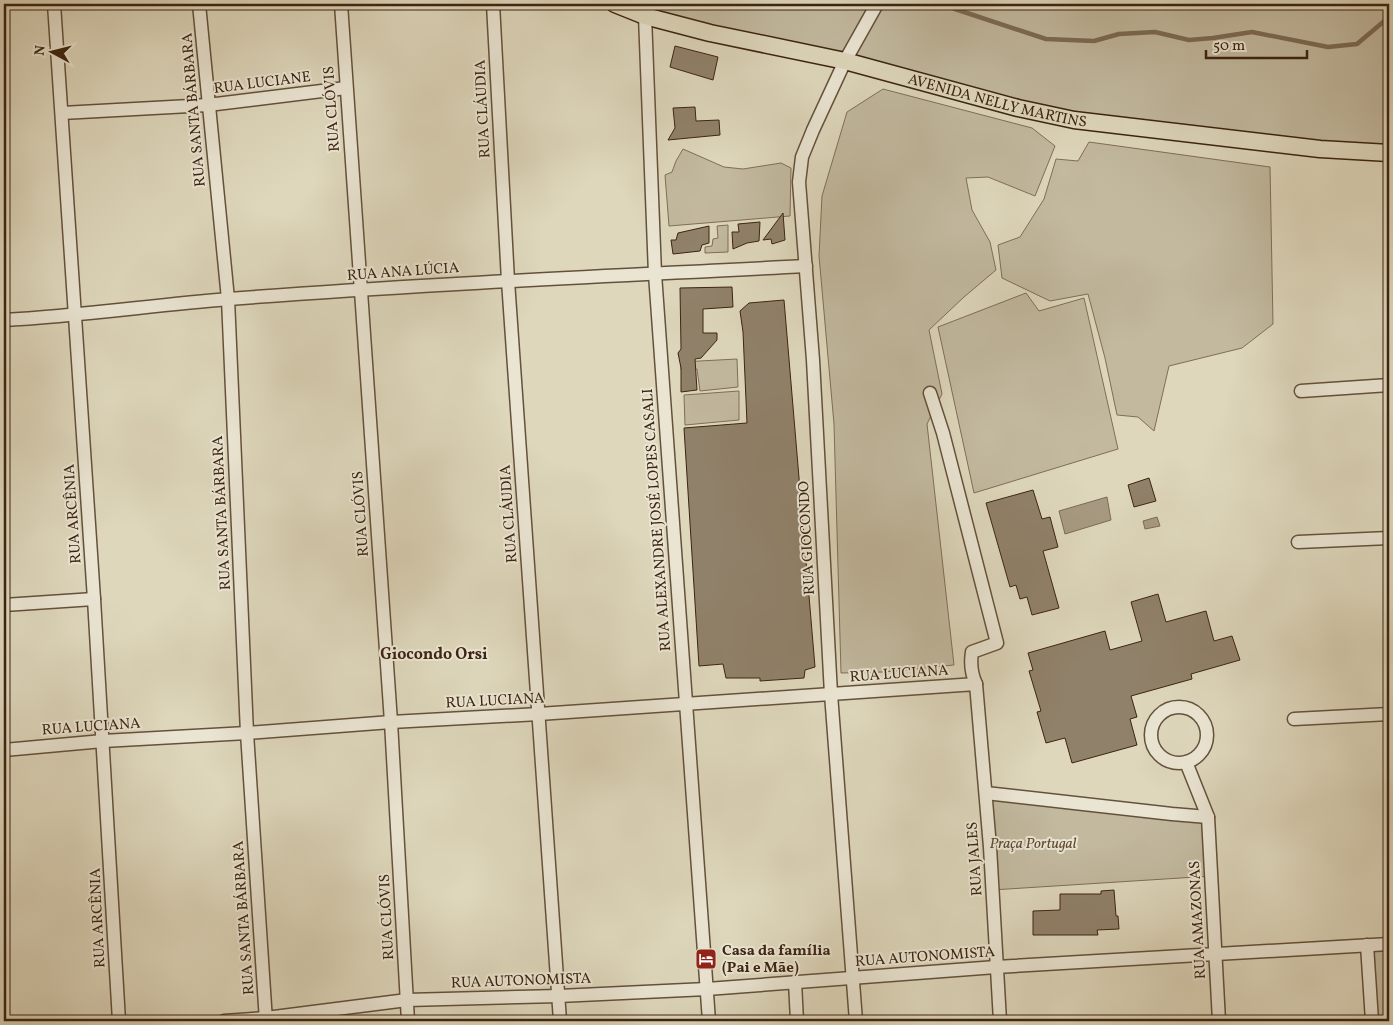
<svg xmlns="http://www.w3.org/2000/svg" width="1393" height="1025" font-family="Vollkorn,serif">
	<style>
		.green { fill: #c2b99f; stroke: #7f6e58 }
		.water { fill: #a79a82; stroke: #7c6b55 }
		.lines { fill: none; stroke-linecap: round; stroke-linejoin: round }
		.stream { stroke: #7c6b55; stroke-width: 4.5 }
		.building { fill: #90816a; stroke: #3c2411 }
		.minor-casing { stroke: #64513c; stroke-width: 15 }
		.major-casing { stroke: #3c2411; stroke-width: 19 }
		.minor { stroke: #eae5d3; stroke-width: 12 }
		.major { stroke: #ded7bc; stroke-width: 16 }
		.labels { text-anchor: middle; stroke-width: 4; stroke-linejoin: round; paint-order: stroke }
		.street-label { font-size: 15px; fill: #3c2411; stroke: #eae5d3 }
		.park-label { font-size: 15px; font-style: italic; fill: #5e4934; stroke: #eae5d3 }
		.poi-label { font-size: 15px; font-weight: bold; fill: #3c2411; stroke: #eae5d3; text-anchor: start }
		.neighbourhood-label { font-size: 16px; font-weight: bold; fill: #3c2411; stroke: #eae5d3 }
	</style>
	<rect width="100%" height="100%" fill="#ded7bc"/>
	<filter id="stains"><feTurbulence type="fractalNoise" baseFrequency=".004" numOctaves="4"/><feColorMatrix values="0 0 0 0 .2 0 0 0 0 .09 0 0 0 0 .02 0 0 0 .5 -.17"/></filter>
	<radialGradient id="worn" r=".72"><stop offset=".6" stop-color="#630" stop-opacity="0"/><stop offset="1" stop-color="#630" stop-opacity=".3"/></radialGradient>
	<g class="green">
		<path d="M630 4H1389V148H1374L1076 113 1023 101 862 58 648 11Z"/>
		<path d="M883 89 1032 128 1055 146 1035 196 988 177 966 178 972 210 990 242 996 270 964 297 929 330 942 394 927 424 954 665 884 672 841 673 834 424 819 256 822 196 847 112Z"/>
		<path d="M1089 142 1270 167 1273 324 1242 348 1169 366 1154 431 1138 417 1117 415 1105 358 1088 294 1050 301 1002 278 998 245 1020 237 1044 199 1056 159 1078 161Z"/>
		<path d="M683 149 724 167 743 169 781 163 791 168 790 216 669 226 665 175 672 172 676 161Z"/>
		<path d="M728 225V252L705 253V247L712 246 713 239 718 238 717 226Z"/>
		<path d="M1026 293 1039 311 1084 298 1118 449 974 493 938 327Z"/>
		<path d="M737 359 738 387 700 391 697 369 681 370V362Z"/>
		<path d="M739 391V420L685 425 684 395Z"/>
		<path d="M986 793 1208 817 1212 876 992 890Z"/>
		<path d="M1389 944V1021H1372L1367 945Z"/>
	</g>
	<g class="water">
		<path d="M1107 497 1111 520 1065 534 1059 511Z"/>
		<path d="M1157 517 1160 526 1145 529 1143 521Z"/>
	</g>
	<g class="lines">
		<path class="stream" d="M945 4 955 9 1046 39 1094 41 1119 34 1155 32 1189 40 1213 38 1252 32 1328 47 1357 44 1389 17"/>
	</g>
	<g class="building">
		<path d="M675 46 718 57 713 80 670 67Z"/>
		<path d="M695 107 696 121 719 120 720 135 668 140 675 128 673 108Z"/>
		<path d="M783 213 785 240 772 244 771 239 763 240Z"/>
		<path d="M760 222 759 241 747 243 733 249 732 232H739L738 224Z"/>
		<path d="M709 226V243L702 245 700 251 673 254 671 240H676L678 233Z"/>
		<path d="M732 287 733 307 703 309V333H717V340L701 358 695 359 697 390 681 392V368L678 353 681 349 680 288Z"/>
		<path d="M784 300 815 667 805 670 804 678 760 681V678H726L723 664 699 666 684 428 747 423 743 332 740 311 749 303Z"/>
		<path d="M1149 478 1156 501 1134 507 1128 485Z"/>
		<path d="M1033 490 1042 519 1050 517 1058 547 1043 551 1059 608 1032 615 1027 597 1020 599 1016 585 1010 587 986 503Z"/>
		<path d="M1158 594 1166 622 1206 611 1214 641 1232 636 1240 660 1191 674 1192 679 1131 696 1137 717 1130 719 1137 745 1072 763 1065 738 1046 743 1037 712 1041 711 1029 671 1033 670 1028 653 1105 631 1110 650 1142 641 1131 602Z"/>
		<path d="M1114 890 1116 916H1118L1119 929 1097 930 1098 935H1033V911L1060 910V894H1101V891Z"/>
	</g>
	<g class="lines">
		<g class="minor-casing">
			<g id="minor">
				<path d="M54 4 94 599 119 1021"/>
				<path d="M199 4 228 299 247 733 266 1021"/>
				<path d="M341 4 391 722 408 1021"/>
				<path d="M493 4 508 281 560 1021"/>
				<path d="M645 16 655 274 709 1021"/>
				<path d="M62 113 208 105 346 88"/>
				<path d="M4 320C79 316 154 305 229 299 421 284 614 276 806 266"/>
				<path d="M1301 391 1389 385"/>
				<path d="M930 393 943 433 997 643 972 652C970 664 971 673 976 684"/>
				<path d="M1298 542 1389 538"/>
				<path d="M4 605 94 599"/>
				<circle cx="1179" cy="735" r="28"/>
				<path d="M1294 719 1389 714"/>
				<path d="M4 750 103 741 247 733 391 722 539 714 976 684 990 847 1000 1021"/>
				<path d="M1186 762 1208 817 1219 1021"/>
				<path d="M986 793 1172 814 1208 817"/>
				<path d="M1367 945 1372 1021"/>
				<path d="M795 982 797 1021"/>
				<path d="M224 1021 266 1018 407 1000 559 996 707 989 996 967 1389 944"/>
				<path d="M856 1021 831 694 813 360 799 182 802 157 813 130 845 61 877 4"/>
			</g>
		</g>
		<g class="major-casing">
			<g id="major">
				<path id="s1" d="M615 4 645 16 710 33 845 61 1018 108 1074 120 1320 149 1389 153"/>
			</g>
		</g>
		<use href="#minor" class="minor"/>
		<use href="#major" class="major"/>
	</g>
	<defs>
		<g id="hotel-square" transform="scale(1.125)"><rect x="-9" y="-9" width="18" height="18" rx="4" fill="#8f2418" stroke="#eae5d3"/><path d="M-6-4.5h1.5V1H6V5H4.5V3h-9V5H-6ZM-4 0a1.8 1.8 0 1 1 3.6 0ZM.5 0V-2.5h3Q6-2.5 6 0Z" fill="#fff"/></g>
	</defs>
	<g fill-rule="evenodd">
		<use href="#hotel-square" x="706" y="959"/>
	</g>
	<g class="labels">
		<g class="street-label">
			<text transform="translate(262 82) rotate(-7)" y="5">RUA LUCIANE</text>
			<text dy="5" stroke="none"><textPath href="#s1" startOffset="395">AVENIDA NELLY MARTINS</textPath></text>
			<text transform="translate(331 109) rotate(-94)" y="5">RUA CLÓVIS</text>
			<text transform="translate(482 109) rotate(-93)" y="5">RUA CLÁUDIA</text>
			<text transform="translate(193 110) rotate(-95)" y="5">RUA SANTA BÁRBARA</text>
			<text transform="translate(403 271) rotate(-4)" y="5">RUA ANA LÚCIA</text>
			<text transform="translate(221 513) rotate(-93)" y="5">RUA SANTA BÁRBARA</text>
			<text transform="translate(72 514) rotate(-94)" y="5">RUA ARCÊNIA</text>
			<text transform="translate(360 514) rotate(-94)" y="5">RUA CLÓVIS</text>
			<text transform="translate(508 514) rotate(-94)" y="5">RUA CLÁUDIA</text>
			<text transform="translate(656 520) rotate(-94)" y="5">RUA ALEXANDRE JOSÉ LOPES CASALI</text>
			<text transform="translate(806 538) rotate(-93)" y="5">RUA GIOCONDO</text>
			<text transform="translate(899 673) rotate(-4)" y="5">RUA LUCIANA</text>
			<text transform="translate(495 700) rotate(-3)" y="5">RUA LUCIANA</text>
			<text transform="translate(91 726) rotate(-4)" y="5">RUA LUCIANA</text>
			<text transform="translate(974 859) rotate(-94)" y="5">RUA JALES</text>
			<text transform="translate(386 917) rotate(-93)" y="5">RUA CLÓVIS</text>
			<text transform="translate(97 918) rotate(-93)" y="5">RUA ARCÊNIA</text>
			<text transform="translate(243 918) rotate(-94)" y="5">RUA SANTA BÁRBARA</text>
			<text transform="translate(1197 920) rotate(-93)" y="5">RUA AMAZONAS</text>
			<text transform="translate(925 956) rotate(-4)" y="5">RUA AUTONOMISTA</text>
			<text transform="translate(521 980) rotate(-2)" y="5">RUA AUTONOMISTA</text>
		</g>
		<g class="park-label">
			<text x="1033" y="848">Praça Portugal</text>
		</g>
		<g class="poi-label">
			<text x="722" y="955">Casa da família<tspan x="722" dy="17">(Pai e Mãe)</tspan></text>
		</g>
		<g class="neighbourhood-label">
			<text x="434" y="659">Giocondo Orsi</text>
		</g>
	</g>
	<rect width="1393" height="1025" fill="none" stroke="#ded7bc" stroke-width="20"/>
	<rect x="5" y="5" width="1383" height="1015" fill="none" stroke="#3c2411" stroke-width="2.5"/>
	<rect x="10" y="10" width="1373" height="1005" fill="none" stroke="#3c2411"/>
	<g transform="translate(52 52) rotate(277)" stroke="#eae5d3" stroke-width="4" paint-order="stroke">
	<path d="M0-4L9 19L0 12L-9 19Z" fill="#3c2411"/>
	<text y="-8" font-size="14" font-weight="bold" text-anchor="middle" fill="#3c2411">N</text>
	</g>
	<path d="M1206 50v8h101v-8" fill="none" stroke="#3c2411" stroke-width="2.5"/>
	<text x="1213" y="50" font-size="15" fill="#3c2411" stroke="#eae5d3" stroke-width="4" paint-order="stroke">50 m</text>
	<rect width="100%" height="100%" filter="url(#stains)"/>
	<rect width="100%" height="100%" fill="url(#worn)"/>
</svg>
